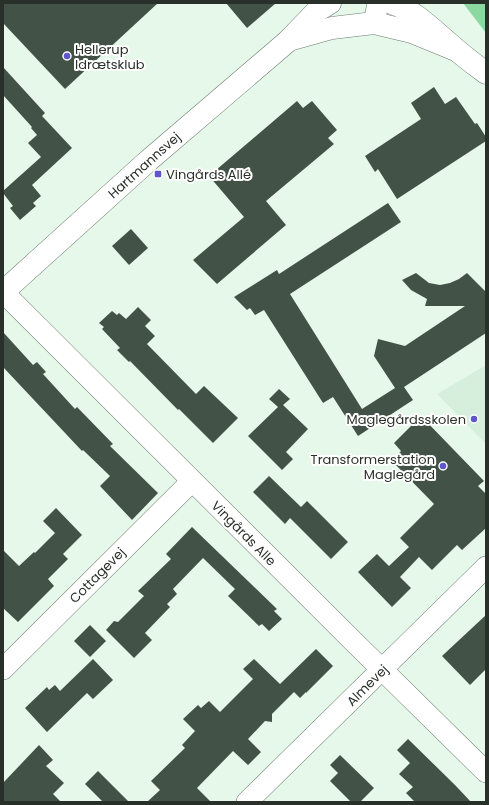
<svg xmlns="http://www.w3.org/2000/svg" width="489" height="805" font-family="Poppins,sans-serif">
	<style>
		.built { fill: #d6efdc }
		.green { fill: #8dd7a1 }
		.building { fill: #435246 }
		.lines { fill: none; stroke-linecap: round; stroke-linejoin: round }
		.street-casing { stroke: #6a7b6e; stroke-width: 22 }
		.secondary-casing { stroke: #6a7b6e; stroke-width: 23 }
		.street { stroke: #fff; stroke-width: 21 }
		.secondary { stroke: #fff; stroke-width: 22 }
		.poi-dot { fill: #5f55cd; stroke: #fff; stroke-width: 1.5 }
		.labels { text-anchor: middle; stroke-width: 4; stroke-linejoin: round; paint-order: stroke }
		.poi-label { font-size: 13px; fill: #29302a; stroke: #fff; text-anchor: start }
		.street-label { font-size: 13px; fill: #29302a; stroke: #fff }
	</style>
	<rect width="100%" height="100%" fill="#e6f8ea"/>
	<path class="built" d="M486 365V444L437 394Z"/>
	<path class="green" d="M463 3H486V33Z"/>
	<g class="building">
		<path d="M3 3H158L65 89 3 23Z"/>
		<path d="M226 3H276L247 28Z"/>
		<path d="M3 67 45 113 42 116 72 148 32 185 41 196 33 203 36 206 20 220 10 208 13 206 3 193V191L41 157 28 143 37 135 31 128 32 127 3 95Z"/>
		<path d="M434 87 445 104 456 97 475 124 477 123 486 137V141L397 199 378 169 375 172 365 156 421 119 411 103Z"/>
		<path d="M297 101 303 108 312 101 337 130 328 138 334 144 266 201 286 225 217 284 193 260 244 217 209 176Z"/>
		<path d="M388 203 401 222 290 294 362 409 395 388 374 356 378 339 405 346 465 306H425L427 299 411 290 402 280 416 273 429 283 440 285 450 283 459 279 467 273 486 292V333L404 387 413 400 358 436 333 397 323 403 264 310 255 315 250 308 247 310 234 297 277 270 279 274Z"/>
		<path d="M131 229 148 248 129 265 112 246Z"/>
		<path d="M138 307 151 320 145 326 155 336 147 344 196 394 204 386 238 418 213 443 179 409 178 410 130 361 129 362 117 350 120 348 102 329 104 327 99 323 112 311 117 315 119 313 126 319Z"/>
		<path d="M3 332 33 365 37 362 46 372 43 374 75 409 77 407 113 444 110 446 158 493 132 520 100 486 110 476 83 450 82 451 3 367Z"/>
		<path d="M279 389 290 399 283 405 308 429 286 452 293 459 282 470 248 436 278 407 269 399Z"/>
		<path d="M421 416 484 481 478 486 486 494V528L462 550 457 545 432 570 419 557 400 577 411 588 392 607 358 572 377 554 389 566 409 547 400 538 434 504 392 461 401 451 394 443Z"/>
		<path d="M269 476 301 507 307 501 348 542 331 559 290 518 285 524 253 492Z"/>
		<path d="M56 508 82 535 63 554 68 559 48 579 54 586 18 622 3 608V550L19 566 34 552 35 553 55 533 43 521Z"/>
		<path d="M192 527 277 609 274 611 282 619 269 631 262 624 259 626 228 596 235 589 203 558 173 589 177 594 167 604 170 607 145 633 152 640 134 658 106 630 114 621 118 622 144 596 138 591 171 559 166 554Z"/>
		<path d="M486 615V669L470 685 442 656Z"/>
		<path d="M90 625 106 641 90 657 74 641Z"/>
		<path d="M316 649 333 666 306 693V692L300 698 294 692 272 714V722L265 721 248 739 261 752 248 765 233 751 197 788 211 802H147L160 790 151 781 185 748 182 745 195 731 183 719 198 705 201 708 209 701 220 712 253 679 243 669 254 659 280 684Z"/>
		<path d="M93 659 113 680 93 699 87 693 47 732 25 708 47 687 49 690 55 685 60 691Z"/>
		<path d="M408 739 455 785 471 802H415L406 793 413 787 399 774 410 763 397 750Z"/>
		<path d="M39 745 53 760 46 766 64 783 53 794 61 802H3V783Z"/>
		<path d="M340 755 374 788 360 802H351L330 781 338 773 330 765Z"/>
		<path d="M98 771 129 802H103L85 784Z"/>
	</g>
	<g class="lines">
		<g class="street-casing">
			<g id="street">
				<path d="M374 23 378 3"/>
				<path d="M3 292 354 642 486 772"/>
				<path d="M3 669 192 481"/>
				<path d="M247 802 486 567"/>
			</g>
		</g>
		<g class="secondary-casing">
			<g id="secondary">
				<path d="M392 3C415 11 433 30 452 46 463 56 474 64 486 73"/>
				<path d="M289 40 332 28 374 23 412 32 456 50"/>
				<path d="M3 292 149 160 288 41 317 11 330 3"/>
			</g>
		</g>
		<use href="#street" class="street"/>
		<use href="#secondary" class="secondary"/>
	</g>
	<g class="poi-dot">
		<circle cx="67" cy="56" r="4"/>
		<rect x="154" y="170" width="8" height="8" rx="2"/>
		<circle cx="474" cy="419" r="4"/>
		<circle cx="443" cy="466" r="4"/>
	</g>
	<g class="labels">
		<g class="poi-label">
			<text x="75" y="54">Hellerup<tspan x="75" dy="15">Idrætsklub</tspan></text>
			<text x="166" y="179">Vingårds Allé</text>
			<text x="466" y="424" text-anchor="end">Maglegårdsskolen</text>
			<text x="435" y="464" text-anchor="end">Transformerstation<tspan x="435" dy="15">Maglegård</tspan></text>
		</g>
		<g class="street-label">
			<text transform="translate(144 165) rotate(-42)" y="5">Hartmannsvej</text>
			<text transform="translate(244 533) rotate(45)" y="5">Vingårds Alle</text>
			<text transform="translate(97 575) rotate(-45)" y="5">Cottagevej</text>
			<text transform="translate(367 685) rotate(-45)" y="5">Almevej</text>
		</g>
	</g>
	<rect width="489" height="805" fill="none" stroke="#29302a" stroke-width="8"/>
</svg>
